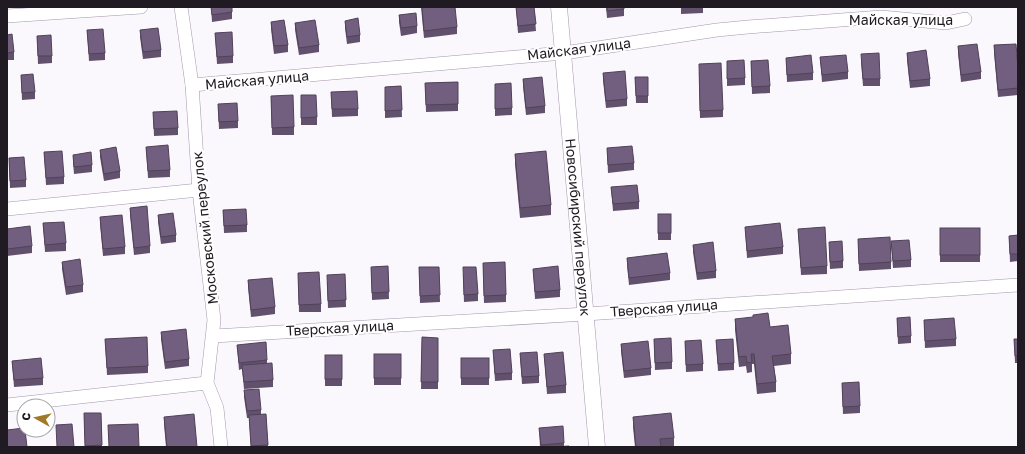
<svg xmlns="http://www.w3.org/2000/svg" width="1025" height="454" font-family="'Golos Text',sans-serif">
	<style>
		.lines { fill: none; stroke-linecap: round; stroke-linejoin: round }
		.minor-casing { stroke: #a496ad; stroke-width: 14 }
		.tertiary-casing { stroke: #a496ad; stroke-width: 17 }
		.minor { stroke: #fff; stroke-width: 13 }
		.tertiary { stroke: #fff; stroke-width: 16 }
		.wall { fill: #62516d }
		.building { fill: #725e7f; stroke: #504259 }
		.labels { text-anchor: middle; stroke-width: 4; stroke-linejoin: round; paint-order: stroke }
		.street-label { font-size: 14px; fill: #201a23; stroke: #fff }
	</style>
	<rect width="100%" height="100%" fill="#fbf8fd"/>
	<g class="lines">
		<g class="minor-casing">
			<g id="minor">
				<path d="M181 7 192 85 199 190 214 320 207 383 217 408 221 447"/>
				<path d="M7 16 141 7"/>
				<path d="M192 85 564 53 717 30 748 27 881 17 946 23 965 19"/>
				<path d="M7 209 199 190"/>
				<path d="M214 336 586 314 1018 285"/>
				<path d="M7 405 207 383"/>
			</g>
		</g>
		<g class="tertiary-casing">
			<g id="tertiary">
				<path id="s1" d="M559 7 597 447"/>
			</g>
		</g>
		<use href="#minor" class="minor"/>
		<use href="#tertiary" class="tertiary"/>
	</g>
	<g class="wall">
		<path d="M211 7H232V19L212 22Z"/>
		<path d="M421 7 457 27V34L424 38Z"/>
		<path d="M516 7H534L536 31 518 33Z"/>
		<path d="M606 7H624V16L607 18Z"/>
		<path d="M681 7H703V13L681 14Z"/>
		<path d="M399 15 417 26V33L401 36 399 22Z"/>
		<path d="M345 21 360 35V42L347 44 345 28Z"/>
		<path d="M271 22 288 45V52L274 54 271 29Z"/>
		<path d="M295 23 319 45V52L299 55 295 30Z"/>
		<path d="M87 30 105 53V60L89 61Z"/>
		<path d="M140 30 161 50V57L143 59 140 37Z"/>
		<path d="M215 33 233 56V63L217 64Z"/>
		<path d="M7 35 14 52V60H7Z"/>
		<path d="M37 36 52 56V63L38 64Z"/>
		<path d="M994 45 1018 68V95L998 97 994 53Z"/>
		<path d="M958 46 981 72V79L961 82 958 53Z"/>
		<path d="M907 53 930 79V86L910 88 907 60Z"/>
		<path d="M820 57 848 72V79L822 82Z"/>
		<path d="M786 58 813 73V80L787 82Z"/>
		<path d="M727 61 745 78V85L727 86Z"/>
		<path d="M751 61 770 86V93L752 94Z"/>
		<path d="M861 61 880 79V86H863Z"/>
		<path d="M699 71 723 110V117L700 118Z"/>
		<path d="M603 73 627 99V106L606 108 603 80Z"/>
		<path d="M21 75 35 92V99L22 100Z"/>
		<path d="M635 77H648V103H636Z"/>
		<path d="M523 79 545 106V113L526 115 523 86Z"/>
		<path d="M458 82V111L426 112 425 83Z"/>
		<path d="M495 84 512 108V115L495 116Z"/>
		<path d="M401 86 402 117 385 118V87Z"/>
		<path d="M331 92 358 109V116L332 117Z"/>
		<path d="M271 96 294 127V135H272Z"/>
		<path d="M301 102 317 117V125H301Z"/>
		<path d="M218 104 238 121V128L219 129Z"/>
		<path d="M153 112 178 128V135L154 136Z"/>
		<path d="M146 147 170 170V177L148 178Z"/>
		<path d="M607 148 634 163V170L608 173Z"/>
		<path d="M100 150 120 171V178L104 181 100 157Z"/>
		<path d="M44 152 64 177V184L46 185Z"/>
		<path d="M515 154 551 205V215L520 218 515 164Z"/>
		<path d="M73 155 92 165V172L74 174 73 162Z"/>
		<path d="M9 158 26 180V187L10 188Z"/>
		<path d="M611 187 639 202V209L613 211Z"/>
		<path d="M130 208 150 246V253L134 255 130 215Z"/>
		<path d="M223 210 247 225V232L224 233Z"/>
		<rect x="658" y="214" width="13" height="26"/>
		<path d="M158 215 176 235V242L161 244 158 222Z"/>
		<path d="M100 217 125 247V254L103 256 100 224Z"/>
		<path d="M43 223 66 243V251L45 252Z"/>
		<path d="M745 227 783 247V254L747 258Z"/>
		<rect x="940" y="228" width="40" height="34"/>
		<path d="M7 229 32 246V253L7 256Z"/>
		<path d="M798 229 827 266V274L801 275Z"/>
		<path d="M1018 235V261L1010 262 1009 236Z"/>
		<path d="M858 239 891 262V269L859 271Z"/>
		<path d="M891 241 911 260V267L893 268Z"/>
		<path d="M693 245 716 271V278L697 280 693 252Z"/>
		<path d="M829 249 843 261V268L830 269Z"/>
		<path d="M627 258 670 273V280L629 285 627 265Z"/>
		<path d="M62 262 83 285V292L66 295 62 269Z"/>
		<path d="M483 263 506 295V302L484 303Z"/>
		<path d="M388 266 389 299 372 300 371 267Z"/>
		<path d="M419 267H439L440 302 420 303Z"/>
		<path d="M533 269 560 290V297L535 299Z"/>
		<path d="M298 273 321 304V312H299Z"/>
		<path d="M345 274 346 307 328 308 327 282Z"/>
		<path d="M463 274 478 294V301L464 302Z"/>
		<path d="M248 280 275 307V314L251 317 248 287Z"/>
		<path d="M897 318 911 336V343L898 344Z"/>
		<path d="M735 319 770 327 791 354V364L774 366 776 382V392L757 394 754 364H752V372L747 373 746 366 739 367 735 330Z"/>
		<path d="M924 320 956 339V346L925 348Z"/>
		<path d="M161 332 189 359V366L165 369 161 339Z"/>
		<path d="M422 337 438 338V389H421Z"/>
		<path d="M105 339 148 366V373L107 375Z"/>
		<path d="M654 339 672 362V369L655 370Z"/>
		<path d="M1014 339H1018V363H1015Z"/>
		<path d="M716 340 734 363V370L718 371Z"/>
		<path d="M685 341 703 364V371L686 372Z"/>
		<path d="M621 344 651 368V375L624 378 621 351Z"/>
		<path d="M237 345 267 360V363L273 380V387L244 389 242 369 239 370Z"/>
		<path d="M493 350 512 373V380L495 381Z"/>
		<path d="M520 353 539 376V383L522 384Z"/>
		<rect x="374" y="354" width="27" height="31"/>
		<path d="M544 354 566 385V393L547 394Z"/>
		<rect x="325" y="355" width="17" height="31"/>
		<rect x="461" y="358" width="28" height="27"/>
		<path d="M12 361 43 378V385L14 387Z"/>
		<path d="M842 383 860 406V413L843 414Z"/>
		<path d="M244 390 261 410V415L266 414 268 447H251L249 418H247L244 397Z"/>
		<path d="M84 413H101L102 447H85Z"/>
		<path d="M164 417 197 447H166L164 424Z"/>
		<path d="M633 417 674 438V447H635L633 427Z"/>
		<path d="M539 428 564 443V446L569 447H540Z"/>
	</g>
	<g class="building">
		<path d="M211 7H232V12L212 15Z"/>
		<path d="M422 7H455L457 27 424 31Z"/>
		<path d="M516 7H534L536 24 518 26Z"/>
		<path d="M607 7H624V9L607 11Z"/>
		<path d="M416 13 417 26 401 28 399 15Z"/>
		<path d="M358 18 360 35 347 37 345 21Z"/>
		<path d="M284 20 288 45 274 46 271 22Z"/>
		<path d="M315 20 319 45 299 48 295 23Z"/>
		<path d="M158 28 161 50 143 52 140 30Z"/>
		<path d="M103 29 105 53 89 54 87 30Z"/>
		<path d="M232 32 233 56 217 57 215 33Z"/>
		<path d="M12 34 14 52 7 53V35Z"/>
		<path d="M51 35 52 56H38L37 36Z"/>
		<path d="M977 44 981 72 961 75 958 46Z"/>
		<path d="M1016 44 1018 68V88L998 90 994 45Z"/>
		<path d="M926 50 930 79 910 81 907 53Z"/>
		<path d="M879 53 880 79H863L861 54Z"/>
		<path d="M811 55 813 73 787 75 786 58Z"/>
		<path d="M846 55 848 72 822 75 820 57Z"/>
		<path d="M744 60 745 78 727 79V61Z"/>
		<path d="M768 60 770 86 752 87 751 61Z"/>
		<path d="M721 63 723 110 700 111 699 64Z"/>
		<path d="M625 71 627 99 606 101 603 73Z"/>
		<path d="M33 74 35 92 22 93 21 75Z"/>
		<path d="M542 77 545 106 526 108 523 79Z"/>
		<path d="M635 77H648V96H636Z"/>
		<path d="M458 82V104L426 105 425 83Z"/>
		<path d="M511 83 512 108 495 109V84Z"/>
		<path d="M401 86 402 110 385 111V87Z"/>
		<path d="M357 91 358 109H332L331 92Z"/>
		<path d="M293 95 294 127 272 128 271 96Z"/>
		<path d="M301 95H316L317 117 301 118Z"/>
		<path d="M237 103 238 121 219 122 218 104Z"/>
		<path d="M177 111 178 128 154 129 153 112Z"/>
		<path d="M168 145 170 170 148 171 146 147Z"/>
		<path d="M632 146 634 163 608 165 607 148Z"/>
		<path d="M116 147 120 171 104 174 100 150Z"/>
		<path d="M62 151 64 177 46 178 44 152Z"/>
		<path d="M546 151 551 205 520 208 515 154Z"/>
		<path d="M91 152 92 165 74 167 73 155Z"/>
		<path d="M24 157 26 180 10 181 9 158Z"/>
		<path d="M637 185 639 202 613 204 611 187Z"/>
		<path d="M147 206 150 246 134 248 130 208Z"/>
		<path d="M246 209 247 225 224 226 223 210Z"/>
		<path d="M173 213 176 235 161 237 158 215Z"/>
		<rect x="658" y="214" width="13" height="19"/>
		<path d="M122 215 125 247 103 249 100 217Z"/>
		<path d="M64 222 66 243 45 245 43 223Z"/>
		<path d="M780 223 783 247 747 251 745 227Z"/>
		<path d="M30 226 32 246 7 249V229Z"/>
		<path d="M825 227 827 266 801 268 798 229Z"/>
		<rect x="940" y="228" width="40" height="27"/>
		<path d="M1018 235V254H1010L1009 236Z"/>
		<path d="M890 237 891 262 859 264 858 239Z"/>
		<path d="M909 240 911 260 893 261 891 241Z"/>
		<path d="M842 241 843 261 830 262 829 242Z"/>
		<path d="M713 242 716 271 697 273 693 245Z"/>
		<path d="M667 253 670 273 629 278 627 258Z"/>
		<path d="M80 259 83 285 66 287 62 262Z"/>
		<path d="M505 262 506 295 484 296 483 263Z"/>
		<path d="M388 266 389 292 372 293 371 267Z"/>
		<path d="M558 266 560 290 535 292 533 269Z"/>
		<path d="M419 267H439L440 295 420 296Z"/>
		<path d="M463 267H476L478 294 464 295Z"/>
		<path d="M319 272 321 304 299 305 298 273Z"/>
		<path d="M345 274 346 300 328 301 327 275Z"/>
		<path d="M272 278 275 307 251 310 248 280Z"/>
		<path d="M768 313 770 327 788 325 791 354 772 356 776 382 757 384 754 354H751L752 362 747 363 746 356 739 357 735 319 753 317V315Z"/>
		<path d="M910 317 911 336 898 337 897 318Z"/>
		<path d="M954 318 956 339 925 341 924 320Z"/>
		<path d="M186 329 189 359 165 362 161 332Z"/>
		<path d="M147 337 148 366 107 368 105 339Z"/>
		<path d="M422 337 438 338V382H421Z"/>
		<path d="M671 338 672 362 655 363 654 339Z"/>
		<path d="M733 339 734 363 718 364 716 340Z"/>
		<path d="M1014 339H1018V356H1015Z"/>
		<path d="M701 340 703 364 686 365 685 341Z"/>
		<path d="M648 341 651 368 624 371 621 344Z"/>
		<path d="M266 342 267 360 239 363 237 345Z"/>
		<path d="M510 349 512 373 495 374 493 350Z"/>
		<path d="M537 352 539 376 522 377 520 353Z"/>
		<path d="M563 352 566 385 547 387 544 354Z"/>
		<rect x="374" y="354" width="27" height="24"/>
		<rect x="325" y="355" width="17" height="24"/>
		<path d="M41 358 43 378 14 380 12 361Z"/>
		<rect x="461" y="358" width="28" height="20"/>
		<path d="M272 363 273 380 244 382 242 365Z"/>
		<path d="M859 382 860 406 843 407 842 383Z"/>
		<path d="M259 389 261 410 247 411 244 390Z"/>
		<path d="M84 413H101L102 445 85 446Z"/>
		<path d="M671 413 674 438 660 439 661 447H636L633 417Z"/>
		<path d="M194 414 197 447H167L164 417Z"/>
		<path d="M266 414 268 445 251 446 249 415Z"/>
		<path d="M72 424 74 447H57L56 425Z"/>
		<path d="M138 424 139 447H109L108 425Z"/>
		<path d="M563 426 564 443 541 445 539 428Z"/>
		<path d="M24 428V430H25L27 447H7V430Z"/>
		<path d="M569 446V447H553Z"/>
	</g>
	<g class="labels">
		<g class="street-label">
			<text x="901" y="25">Майская улица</text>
			<text transform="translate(579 49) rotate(-7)" y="5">Майская улица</text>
			<text transform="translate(257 80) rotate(-5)" y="5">Майская улица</text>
			<text dy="5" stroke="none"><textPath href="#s1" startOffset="221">Новосибирский переулок</textPath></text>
			<text transform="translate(205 228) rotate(-96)" y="5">Московский переулок</text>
			<text transform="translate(664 308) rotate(-4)" y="5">Тверская улица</text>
			<text transform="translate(340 328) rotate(-3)" y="5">Тверская улица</text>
		</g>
	</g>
	<rect width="1025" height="454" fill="none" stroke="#201a23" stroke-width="16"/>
	<g transform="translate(36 418) rotate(278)"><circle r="19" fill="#ffffff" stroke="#a6a3a7"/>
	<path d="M0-3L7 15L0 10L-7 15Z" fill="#a17827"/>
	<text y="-6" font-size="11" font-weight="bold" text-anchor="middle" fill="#201a23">С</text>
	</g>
</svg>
